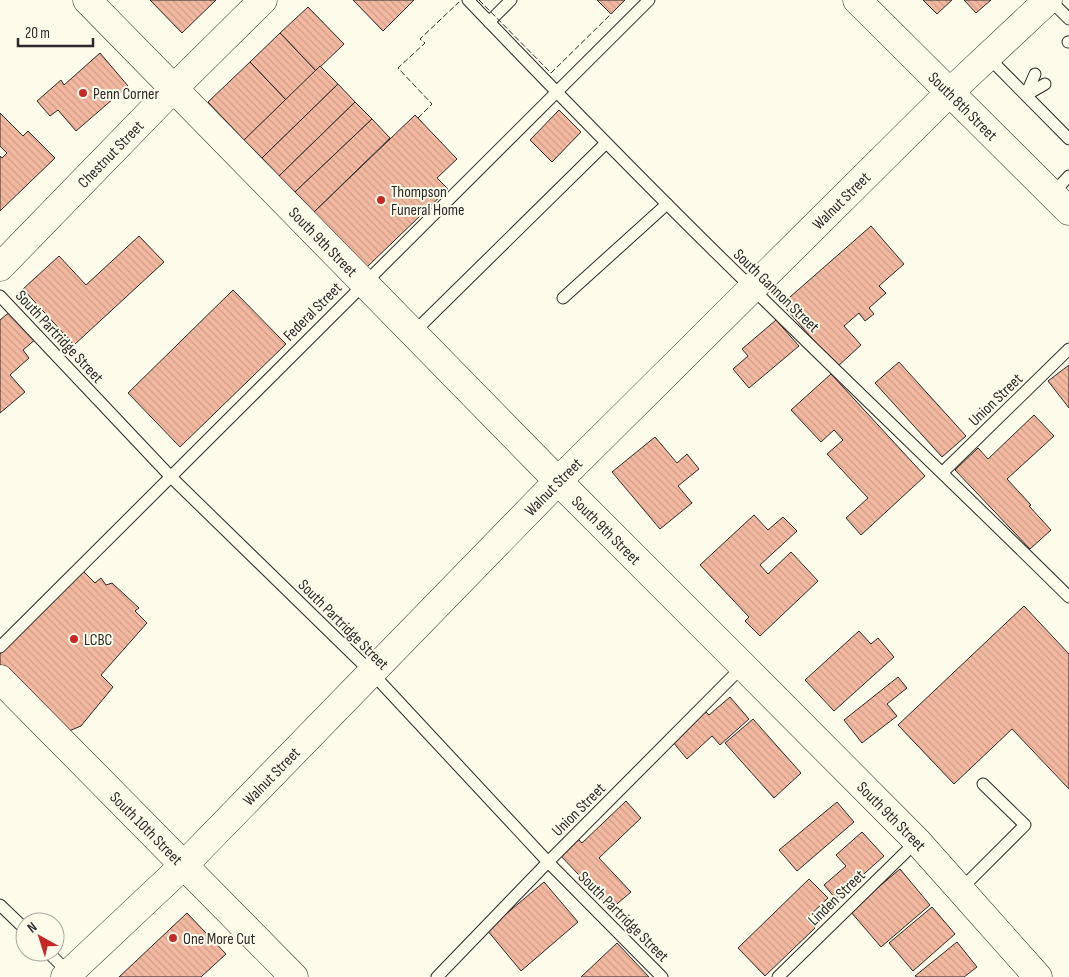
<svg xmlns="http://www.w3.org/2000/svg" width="1069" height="977" font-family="'Sofia Sans Condensed',sans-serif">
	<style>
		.building { fill: url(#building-back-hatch); stroke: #2b2b2b }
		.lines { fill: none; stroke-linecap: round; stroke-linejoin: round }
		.lane-casing { stroke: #2b2b2b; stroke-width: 13 }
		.secondary-casing { stroke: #2b2b2b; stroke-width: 29 }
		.highway-casing { stroke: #2b2b2b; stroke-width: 29 }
		.lane { stroke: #fdfbea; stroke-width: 11 }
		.secondary { stroke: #fdfbea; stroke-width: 28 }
		.highway { stroke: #fdfbea; stroke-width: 28 }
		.fence { stroke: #2b2b2b; stroke-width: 1; stroke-dasharray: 6 2.5; stroke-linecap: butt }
		.poi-dot { fill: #c62828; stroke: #fdfbea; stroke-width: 2 }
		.labels { text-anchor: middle; stroke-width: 4; stroke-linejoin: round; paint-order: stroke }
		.poi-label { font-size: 16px; fill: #2b2b2b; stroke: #fdfbea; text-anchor: start }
		.street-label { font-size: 16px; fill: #2b2b2b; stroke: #fdfbea }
	</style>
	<defs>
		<pattern id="building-back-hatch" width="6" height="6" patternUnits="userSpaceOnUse" patternTransform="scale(1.25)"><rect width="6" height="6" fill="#f2b8a0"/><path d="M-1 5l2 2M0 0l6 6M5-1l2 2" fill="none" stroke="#d09e8a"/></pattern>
	</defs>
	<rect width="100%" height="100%" fill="#fdfbea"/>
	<g class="building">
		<path d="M150 0H216L182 33Z"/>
		<path d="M353 0H414L383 31Z"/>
		<path d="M597 0H625L611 14Z"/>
		<path d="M923 0H952L937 14Z"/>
		<path d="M964 0H991L976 13Z"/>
		<path d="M308 7 344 44 316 71 280 33Z"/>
		<path d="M280 33 316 71 286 100 250 62Z"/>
		<path d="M100 53 128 86 76 131 58 110 50 116 37 101 61 80 64 85Z"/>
		<path d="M250 62 286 100 244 140 208 102Z"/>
		<path d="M320 66 338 84 262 158 244 140Z"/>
		<path d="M338 84 355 102 279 176 262 158Z"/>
		<path d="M355 102 372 119 295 192 279 176Z"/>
		<path d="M559 110 581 132 552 162 530 140Z"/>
		<path d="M0 113 23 136 28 131 55 158 0 211V156L2 158 7 153 0 146Z"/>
		<path d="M415 115 457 159 437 178 448 189 367 267 314 212Z"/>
		<path d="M372 119 390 138 314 212 295 192Z"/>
		<path d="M871 226 904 264 879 286 886 293 869 308 874 314 865 321 859 313 844 326 861 345 837 367 782 304Z"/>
		<path d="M139 236 164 262 74 345 23 289 59 256 86 285Z"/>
		<path d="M233 290 286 344 180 447 128 393Z"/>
		<path d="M12 310 37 338 23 350 29 358 10 375 25 392 0 413V320Z"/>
		<path d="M776 320 799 346 749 388 733 369 748 356 742 349Z"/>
		<path d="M899 362 966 436 942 457 875 383Z"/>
		<path d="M1069 365V408L1048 381Z"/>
		<path d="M831 374 925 476 861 535 846 518 868 498 827 454 843 440 834 430 821 442 791 410Z"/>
		<path d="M1034 415 1054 436 1007 479 1031 505 1029 506 1051 530 1030 549 955 470 978 448 988 459Z"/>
		<path d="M655 437 677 463 687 454 699 469 678 486 692 503 660 529 612 472Z"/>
		<path d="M754 515 768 530 783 517 797 531 760 565 768 574 791 552 818 581 760 636 745 621 749 617 700 565Z"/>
		<path d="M83 571 95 583 101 578 106 585 112 583 139 608 135 611 147 623 101 675 113 687 81 726 69 731 0 665V654Z"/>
		<path d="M1024 606 1069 654V789L1012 729 954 784 898 725Z"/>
		<path d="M859 631 871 644 878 638 894 657 834 711 805 680Z"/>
		<path d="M898 677 907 688 887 704 897 716 862 743 844 720Z"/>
		<path d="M730 697 749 719 720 745 712 736 687 759 672 741 705 711 709 715Z"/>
		<path d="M753 719 801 773 774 798 725 743Z"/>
		<path d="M626 801 641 818 599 858 631 892 611 909 560 855 578 839 582 843Z"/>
		<path d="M837 802 854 822 797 871 779 850Z"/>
		<path d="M862 832 884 856 836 899 824 885 846 866 836 855Z"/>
		<path d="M900 869 930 905 881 947 850 911Z"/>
		<path d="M809 879 828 898 806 919 815 928 765 976 738 948Z"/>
		<path d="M544 882 578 922 521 971 487 930Z"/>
		<path d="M932 907 955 934 913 971 889 943Z"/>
		<path d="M187 913 226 954 201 977H119Z"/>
		<path d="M957 942 977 967 964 977H917L915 976Z"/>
		<path d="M617 943 649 977H581Z"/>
	</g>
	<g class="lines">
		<g class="lane-casing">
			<g id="lane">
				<path d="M468 0C561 97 655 194 752 288 857 392 964 493 1069 597"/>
				<path d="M1050 0 1069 19"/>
				<path d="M489 22 511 0"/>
				<path d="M1068 42H1069"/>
				<path d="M988 57 1069 139"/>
				<path d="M1035 74 1026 95 1045 84"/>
				<path d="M1052 194 1069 176"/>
				<path d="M0 296 171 477 371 672 548 862 662 977"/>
				<path d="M563 298 667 204"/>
				<path d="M413 333 606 143"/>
				<path d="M943 472 1069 349"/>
				<path d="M0 647 649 0"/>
				<path d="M960 890 1025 825 983 784"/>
				<path d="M0 905 25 929"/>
				<path d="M48 952 69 973"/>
				<path d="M437 977 548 862 743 666"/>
				<path d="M778 977 917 841"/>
			</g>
		</g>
		<g class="secondary-casing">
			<g id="secondary">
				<path id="s1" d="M857 0 1069 211"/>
				<path id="s2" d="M0 267 173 89 263 0"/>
			</g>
		</g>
		<g class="highway-casing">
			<g id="highway">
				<path id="s3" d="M87 0 558 481 743 666 917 841 1038 977"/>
				<path id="s4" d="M0 679 294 977"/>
				<path id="s5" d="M65 977 184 865 558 481 950 92 1048 0"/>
			</g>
		</g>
		<use href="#lane" class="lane"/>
		<use href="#secondary" class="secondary"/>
		<use href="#highway" class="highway"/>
		<g class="fence">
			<path d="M479 0 551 73 611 14"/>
			<path d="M418 118 432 104 398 68 425 43 420 39 459 2"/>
		</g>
	</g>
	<g class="poi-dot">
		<circle cx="83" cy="93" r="5"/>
		<circle cx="381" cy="200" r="5"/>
		<circle cx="74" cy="639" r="5"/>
		<circle cx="173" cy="938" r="5"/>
	</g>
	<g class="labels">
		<g class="poi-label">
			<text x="93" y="99">Penn Corner</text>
			<text x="391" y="197">Thompson<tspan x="391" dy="18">Funeral Home</tspan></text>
			<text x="84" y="645">LCBC</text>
			<text x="183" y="944">One More Cut</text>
		</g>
		<g class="street-label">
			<text dy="6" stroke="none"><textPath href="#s1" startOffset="150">South 8th Street</textPath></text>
			<text dy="6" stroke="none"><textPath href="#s2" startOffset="158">Chestnut Street</textPath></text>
			<text dy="6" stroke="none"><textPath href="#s5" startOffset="1098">Walnut Street</textPath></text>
			<text dy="6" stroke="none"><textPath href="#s3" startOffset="338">South 9th Street</textPath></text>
			<text transform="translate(777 290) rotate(44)" y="6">South Gannon Street</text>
			<text transform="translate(312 311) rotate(-45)" y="6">Federal Street</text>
			<text transform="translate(60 336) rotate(47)" y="6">South Partridge Street</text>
			<text transform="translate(995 399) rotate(-44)" y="6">Union Street</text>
			<text dy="6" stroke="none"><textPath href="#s5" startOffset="692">Walnut Street</textPath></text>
			<text dy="6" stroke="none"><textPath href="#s3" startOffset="742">South 9th Street</textPath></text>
			<text transform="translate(344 624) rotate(45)" y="6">South Partridge Street</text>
			<text dy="6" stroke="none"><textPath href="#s5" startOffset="288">Walnut Street</textPath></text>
			<text transform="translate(578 809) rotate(-45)" y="6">Union Street</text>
			<text dy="6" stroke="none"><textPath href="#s3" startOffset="1146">South 9th Street</textPath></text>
			<text dy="6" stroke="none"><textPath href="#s4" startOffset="209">South 10th Street</textPath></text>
			<text transform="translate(836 897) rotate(-44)" y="6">Linden Street</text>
			<text transform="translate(624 916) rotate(45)" y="6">South Partridge Street</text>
		</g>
	</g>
	<g transform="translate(40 937) rotate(321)"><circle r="24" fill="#fdfbea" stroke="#a9a89e"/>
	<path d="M0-4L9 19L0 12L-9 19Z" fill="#c62828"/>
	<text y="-8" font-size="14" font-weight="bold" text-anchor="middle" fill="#2b2b2b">N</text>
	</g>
	<path d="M18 38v8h75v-8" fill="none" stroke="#2b2b2b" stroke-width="2.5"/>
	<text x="25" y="38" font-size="15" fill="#2b2b2b" stroke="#fdfbea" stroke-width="4" paint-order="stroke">20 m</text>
</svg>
